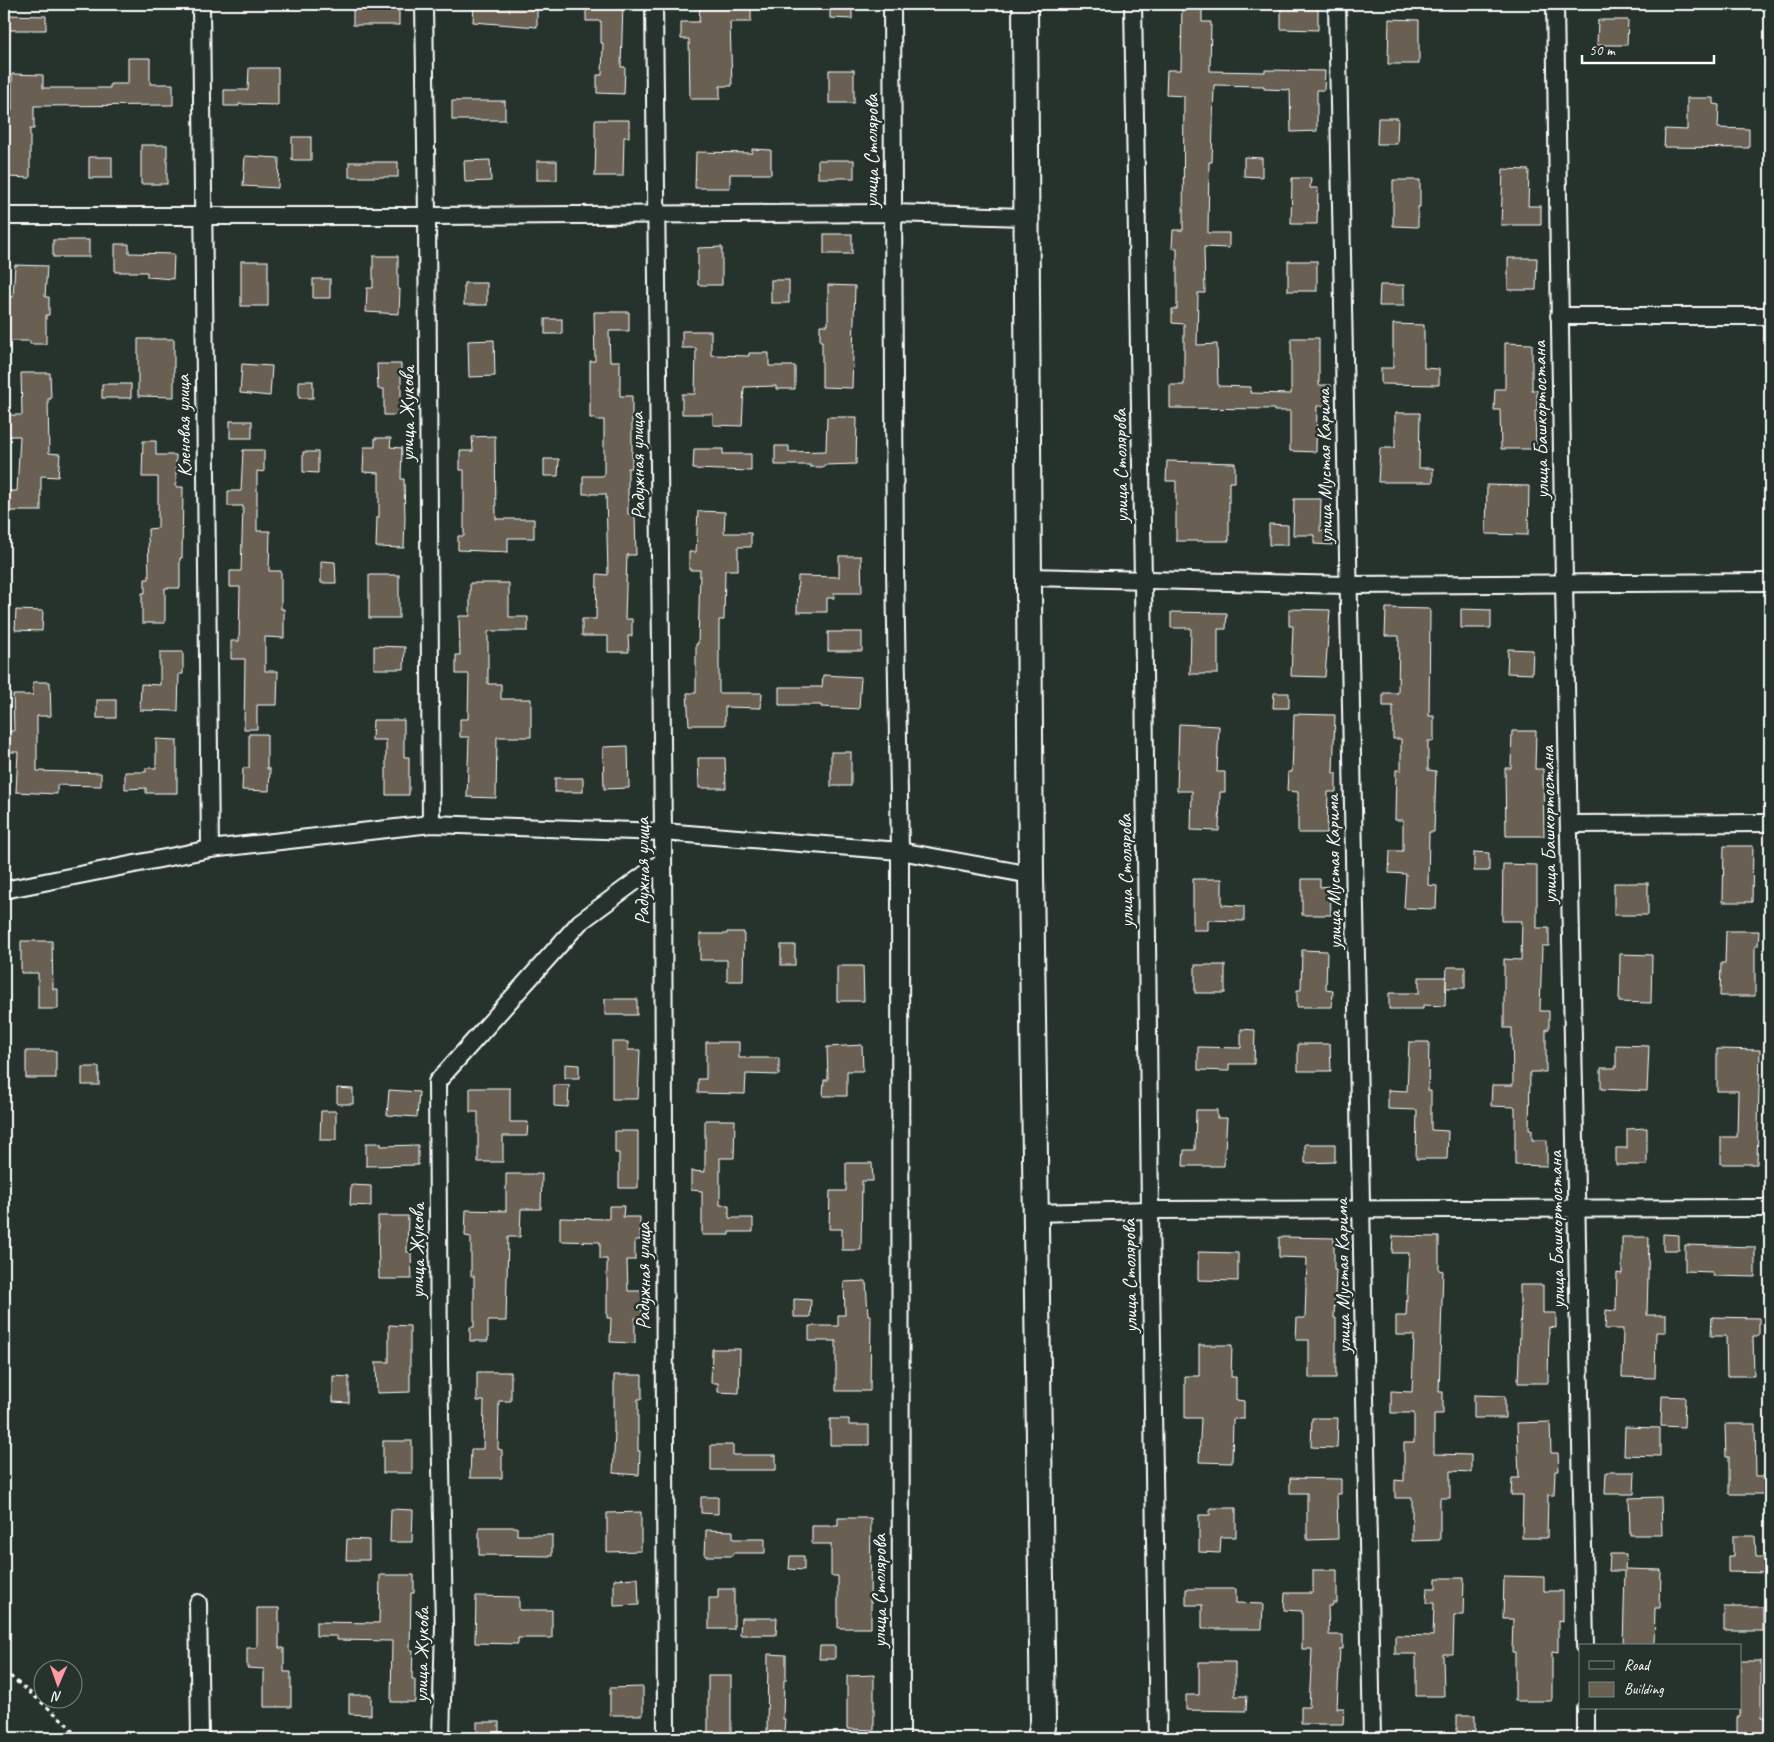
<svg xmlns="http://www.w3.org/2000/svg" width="1774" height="1742" font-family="Caveat,sans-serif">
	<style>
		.building { fill: #696052; stroke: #fff }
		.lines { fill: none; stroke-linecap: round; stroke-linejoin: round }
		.street-casing { stroke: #fff; stroke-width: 20 }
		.secondary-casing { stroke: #fff; stroke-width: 28 }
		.path { stroke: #fff; stroke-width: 3; stroke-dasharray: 4 4; stroke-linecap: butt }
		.street { stroke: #26332d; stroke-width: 16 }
		.secondary { stroke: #26332d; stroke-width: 24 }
		.labels { text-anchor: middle; stroke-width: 5; stroke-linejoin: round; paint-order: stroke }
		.street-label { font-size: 20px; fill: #fff; stroke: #26332d }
	</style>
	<rect width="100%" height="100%" fill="#26332d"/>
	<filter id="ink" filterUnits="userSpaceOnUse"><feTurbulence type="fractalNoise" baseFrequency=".02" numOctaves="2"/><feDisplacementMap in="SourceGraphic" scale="10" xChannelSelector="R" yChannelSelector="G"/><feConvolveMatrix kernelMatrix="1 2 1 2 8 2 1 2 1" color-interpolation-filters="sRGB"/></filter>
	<g filter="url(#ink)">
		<g class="building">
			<rect x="353" y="4" width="46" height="21"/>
			<path d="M474 4H506V7L537 6V27L473 22Z"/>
			<path d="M586 4H623L621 67H625L624 94 597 93V75H602L603 43H601V21H586Z"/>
			<path d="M700 4H751V22H730L732 86H720V99H690L689 39H681V22H699Z"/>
			<path d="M830 4H852V19L830 18Z"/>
			<path d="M1182 4H1202V22H1211L1210 71 1265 72V70L1325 71 1324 90H1317V131L1291 132 1290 90 1264 89V86L1214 85 1212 162H1209L1208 233H1229V248L1204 247 1205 293H1198L1197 345 1217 344 1218 386 1251 387 1250 393 1291 394V338H1319V385H1331V406H1317L1316 452 1290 451V411H1274V409L1170 408V385H1184V324L1172 323V309H1177V248H1172L1173 230H1183L1184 96 1166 95 1167 70H1181Z"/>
			<path d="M1281 4H1318V30L1281 29Z"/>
			<path d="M7 15 46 16V30H7Z"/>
			<path d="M1389 19 1419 20V64H1388Z"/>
			<path d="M1598 20H1628L1627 45H1597Z"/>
			<path d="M128 58H150V84H173V105L34 106V129H30V178L7 177 8 129H4V110H12V74L43 75V88H110V84H128Z"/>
			<path d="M249 68H278V105L239 104V106H224V90H248Z"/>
			<rect x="829" y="70" width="25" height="33"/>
			<path d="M1687 98H1713V104L1719 105 1718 128 1749 129V148L1664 147 1665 129 1687 130Z"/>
			<rect x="452" y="101" width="53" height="19"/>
			<path d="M1378 118H1398L1397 144H1377Z"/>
			<path d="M595 120H629V137H624L623 176H595L596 137H595Z"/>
			<rect x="292" y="137" width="19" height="23"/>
			<rect x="141" y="145" width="26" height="39"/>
			<path d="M752 149 771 150V174H730V188H695L696 152 752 153Z"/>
			<path d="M245 156 279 158 278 188 243 186Z"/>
			<rect x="89" y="157" width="23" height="21"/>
			<path d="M1244 157 1262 158V177L1244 176Z"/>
			<path d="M490 160 491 181 465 182 464 161Z"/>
			<rect x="818" y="160" width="36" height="18"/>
			<rect x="537" y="161" width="20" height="19"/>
			<rect x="349" y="162" width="49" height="15"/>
			<path d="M1503 169 1529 170 1528 206H1541V225H1501Z"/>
			<path d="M1292 178H1311L1310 188H1318L1317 224H1291Z"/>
			<path d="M1393 180H1420V207H1418V227L1393 226Z"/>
			<rect x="824" y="234" width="28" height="20"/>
			<rect x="53" y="240" width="36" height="17"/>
			<path d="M115 244H129V253L174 254 173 279 147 277V272H115Z"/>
			<path d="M722 247V285H698V248Z"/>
			<path d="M373 256H398V289H400L399 314 366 312 367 288H373Z"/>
			<path d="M1508 258H1537L1536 290H1508Z"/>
			<rect x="241" y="261" width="27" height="45"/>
			<rect x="1288" y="261" width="29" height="30"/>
			<path d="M15 265 47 266 45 297H49V315H46V344H30V341H4V297H13Z"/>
			<rect x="313" y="279" width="17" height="19"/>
			<rect x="771" y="280" width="18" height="23"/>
			<rect x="464" y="283" width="23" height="22"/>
			<path d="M828 285 855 286 852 388 822 387V341H820V325H828Z"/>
			<path d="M1380 285H1404V306H1379Z"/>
			<path d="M594 312H629V331H609L610 361H620V396H632V468H628V514H635L636 555H627L625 619H632V636H628L629 652H608V636H582V619H596L597 574 608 575 606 494H583V476H604V420H595V418H590V361H595Z"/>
			<rect x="545" y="319" width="17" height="15"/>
			<path d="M1393 324 1424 325V368L1439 369V385L1381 384V368H1393Z"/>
			<path d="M682 331H711V355L749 356V353H769V366H795V389H776V386L744 387 742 426 713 425V414H682V394H695L696 348H682Z"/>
			<path d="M138 339H174V397L138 396Z"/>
			<path d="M494 340 495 376 469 377 468 341Z"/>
			<path d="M1505 343 1532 344V390H1537V411H1535L1536 449H1501L1500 410H1494L1495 389H1505Z"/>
			<path d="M242 364 272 366 270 396 240 393Z"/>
			<path d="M377 364H401V415H384V389H378Z"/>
			<path d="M21 373H50L51 399H48L49 453 60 454 58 477 41 476V511H6V491H17L20 436H6V415H22Z"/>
			<rect x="299" y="381" width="14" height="17"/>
			<rect x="102" y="384" width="29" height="14"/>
			<path d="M1395 413H1420L1419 468H1433V482H1378L1380 448H1395Z"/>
			<path d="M827 417H857L856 464 824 465V467H810V465H775V446H789V452L826 451Z"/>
			<rect x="230" y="421" width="22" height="17"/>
			<path d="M495 436 496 519H534V538H508V552L458 550V536H464V470H460V451H473L472 437Z"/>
			<path d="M375 438H391L390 447 402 448 401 479H404L405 518 404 548 376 547 377 517H379V473L363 472 364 447H375Z"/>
			<path d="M143 441H156V455H176V487H183L182 558H180V588H165V623H142V593H145V579H149L148 529 158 528V477H142Z"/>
			<path d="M694 449H723V454H751V471L693 469Z"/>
			<path d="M243 450H264V472L257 471V531H270L269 571H281V609H284V638L265 637V671H278L277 705H257V729H244L245 659H231V641H239L240 587H230V571H241L243 506H228V491H241Z"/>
			<path d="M303 452H318V473L303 472Z"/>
			<path d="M544 459H559L558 476H544Z"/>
			<path d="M1167 461 1235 463V482H1229V541H1176V481H1166Z"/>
			<path d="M1487 485 1529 486 1528 535 1486 534Z"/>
			<path d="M1294 499H1321L1320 531H1333V545L1314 544V535H1293Z"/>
			<path d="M698 511 725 512 724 533H751V547H738V570H725L724 620H719V693H762L761 708 725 707V725H689L687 693H696V644H698L700 570H689V552H696Z"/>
			<path d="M1269 524 1288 525V545H1269Z"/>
			<path d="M839 556H861L862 593H834V598H827V612H797L798 576 839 577Z"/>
			<path d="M321 561 335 562 336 583H321Z"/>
			<rect x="369" y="575" width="30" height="43"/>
			<path d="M470 583H509V617H528V631H489L488 633V684H501V699H531V737H497L496 798 467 797 469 737H460V719H468L469 674H456V655H460L459 616H470Z"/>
			<path d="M1386 608 1430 609 1429 716H1434V741H1428V770L1436 771 1434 832H1429L1428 885 1437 886 1436 909 1404 908 1406 874 1389 873 1390 851H1403V820H1395L1396 770H1401V739H1393V706H1383V693H1398L1399 636H1385Z"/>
			<path d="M1289 609 1330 610 1325 677 1291 676 1293 626H1289Z"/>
			<path d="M1461 609 1491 610V628H1461Z"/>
			<path d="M16 610 43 611 42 631 15 630Z"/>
			<path d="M1171 612 1227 613 1226 629H1218V674H1190L1191 628H1171Z"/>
			<rect x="828" y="632" width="34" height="19"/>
			<path d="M374 646 405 647 404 669H374Z"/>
			<path d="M1508 649 1533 650 1532 674 1507 673Z"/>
			<path d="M160 652H183V674H179L178 711 140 710 141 684 160 685Z"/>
			<path d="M823 675 861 677 859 709 821 707V705H779V687H822Z"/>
			<path d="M33 682H50L51 716H37V771L101 773V786L57 785V794L16 792 18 752H6V731H14L13 695H33Z"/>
			<path d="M1274 693H1289V708H1273Z"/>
			<rect x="97" y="700" width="19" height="18"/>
			<path d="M1294 714 1335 715 1333 773H1336V792H1328L1327 833H1298V792L1287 791 1288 772H1292Z"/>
			<path d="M373 720H404V757H409V795H386V740H372Z"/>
			<path d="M1179 724 1219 726 1217 772H1225V792H1220L1219 831 1191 830 1192 791H1177Z"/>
			<path d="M1512 731H1536L1535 769H1543L1544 836H1506L1505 768H1511Z"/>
			<path d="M249 734H267V769H270L269 791 242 790 243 768H249Z"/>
			<path d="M156 739 177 740V793H146V788L125 789V772H146V768H156Z"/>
			<path d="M628 746 629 788 604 789 603 747Z"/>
			<rect x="831" y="752" width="20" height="34"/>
			<path d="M698 758H725L726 788H699Z"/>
			<rect x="555" y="778" width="28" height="14"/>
			<path d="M1724 846H1753L1752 902H1723Z"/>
			<path d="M1474 852 1489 853V871H1474Z"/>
			<path d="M1503 864 1537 865V928H1549V946H1542L1540 1011H1549V1029H1546V1072H1530L1529 1130H1532V1140H1547V1166L1515 1165V1107L1491 1106 1492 1085H1513L1512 1028H1504V959L1521 960 1522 921H1502Z"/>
			<path d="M1193 879H1222V905L1244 906V921L1208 920V930H1193Z"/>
			<path d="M1302 879H1320V887L1330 886 1331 915H1302Z"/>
			<rect x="1614" y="883" width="34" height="32"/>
			<path d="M1726 931H1759L1758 946H1755V996H1720L1721 963H1725Z"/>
			<path d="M727 932H744L743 981H727V960H700V934H727Z"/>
			<path d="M21 941H52L53 989H58V1009H38V973H21Z"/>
			<rect x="781" y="945" width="14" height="20"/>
			<path d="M1302 950 1327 951 1326 990 1333 991 1332 1007H1297V990H1301Z"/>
			<path d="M1620 954 1652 955 1651 1003 1619 1002Z"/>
			<rect x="1195" y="965" width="30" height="28"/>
			<path d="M837 966H863L864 1001H837Z"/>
			<path d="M1447 967H1465V988H1446Z"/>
			<path d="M1419 977H1446L1445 1006 1423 1005V1009H1389V993H1419Z"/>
			<rect x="605" y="999" width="32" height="16"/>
			<path d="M1241 1029 1255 1030 1254 1064H1229V1071L1198 1070V1047L1241 1048Z"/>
			<path d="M612 1042H628V1050H640L638 1099H612Z"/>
			<path d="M706 1042H739V1058H779V1075L746 1074 745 1094 698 1093V1079H706Z"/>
			<path d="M1409 1042H1429L1428 1091H1431V1130L1448 1131 1447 1159H1416L1417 1110 1388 1109V1090L1407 1091Z"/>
			<path d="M1298 1044H1330L1331 1071H1298Z"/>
			<path d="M862 1045 863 1071H847V1096H823L824 1080H828L827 1047Z"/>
			<path d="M1616 1045 1649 1046 1647 1091 1601 1089V1068H1616Z"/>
			<path d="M1717 1049 1760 1050 1757 1164H1721V1137H1737L1738 1091H1717Z"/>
			<rect x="26" y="1051" width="30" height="27"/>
			<path d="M565 1064 579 1065V1078H565Z"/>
			<rect x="82" y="1067" width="17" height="18"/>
			<path d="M554 1085H569L568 1107 554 1106Z"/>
			<path d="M337 1088 353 1089V1104H337Z"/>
			<path d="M470 1088H510V1122H528L527 1136H503V1162H478V1112H470Z"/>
			<path d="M389 1090 419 1092 417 1117 387 1115Z"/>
			<path d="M1196 1110H1217V1118H1227L1224 1166H1183L1184 1150H1195Z"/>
			<path d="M321 1111H336V1140H320Z"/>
			<path d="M705 1120H735L734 1158H720V1205H729V1218H753V1232H729V1235H702V1191L691 1190V1171L705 1172Z"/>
			<path d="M1647 1128V1165H1616V1148H1627V1129Z"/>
			<path d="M615 1131H638V1188H619V1153H615Z"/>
			<path d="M366 1143H381V1146L418 1145V1165L366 1166Z"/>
			<path d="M1305 1144H1335V1162L1305 1163Z"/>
			<path d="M846 1163H872L873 1181H862L861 1250H842V1229H829L830 1191H846Z"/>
			<path d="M506 1174H542L541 1209H521L520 1237H508L506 1321H488V1341H470V1327H474V1276H471V1237L465 1236 466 1210 506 1211Z"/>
			<path d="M351 1185 371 1186V1206L350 1205Z"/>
			<path d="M609 1206H624L623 1217H640V1240H635V1260H627L628 1291H642V1318H635V1343L610 1342 611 1318H607V1259H600V1242L560 1241V1218L609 1219Z"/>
			<path d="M378 1216H408L407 1252H411L412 1279H379Z"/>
			<path d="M1663 1234 1679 1235V1250H1663Z"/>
			<path d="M1393 1236 1439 1237V1270L1443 1271 1439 1392H1443V1414H1434V1454L1471 1455V1472L1450 1471V1498H1440V1540L1412 1541V1498H1395V1480L1404 1481V1443H1414V1413H1391V1391L1412 1392 1414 1335H1396V1316H1406L1409 1253H1392Z"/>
			<path d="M1279 1237 1334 1238V1270H1336L1334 1318H1336V1378H1309V1340H1296L1297 1318H1305L1307 1258 1279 1257Z"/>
			<path d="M1622 1237H1649L1647 1315H1666V1332H1656L1655 1378 1622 1377 1623 1329H1605L1606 1310 1616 1311 1617 1273 1622 1274Z"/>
			<path d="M1685 1245 1755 1247V1277L1713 1276V1272L1685 1271Z"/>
			<path d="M1198 1252 1238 1253V1281L1198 1280Z"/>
			<path d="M866 1281 868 1315H871L870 1391H836V1341H809V1326H838V1315H845L844 1282Z"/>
			<path d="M1520 1285H1543V1313H1556V1328L1549 1327 1548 1383H1518L1521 1306H1520Z"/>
			<path d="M794 1299 811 1300 810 1317H794Z"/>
			<path d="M1712 1317 1759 1318V1336H1753L1754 1376H1727L1726 1336H1711Z"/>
			<path d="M389 1325 410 1326V1392L377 1393 376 1362H389Z"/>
			<path d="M1199 1345H1232L1231 1377H1236V1400L1244 1401V1419H1233L1232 1463 1199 1462 1201 1418H1185V1376H1199Z"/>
			<path d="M712 1349H740L739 1393 718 1392V1383H711Z"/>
			<path d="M477 1372H511V1401H499L498 1449 502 1450V1478H470L471 1449H483L484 1401H477Z"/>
			<path d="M614 1375H642V1399H638V1451H640L639 1475 613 1473 615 1433H614Z"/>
			<path d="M333 1376 349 1377V1403L333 1402Z"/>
			<path d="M1474 1395 1505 1396V1418H1474Z"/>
			<path d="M1662 1396 1685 1397 1684 1427 1661 1426Z"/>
			<path d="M1312 1418H1338L1337 1448 1311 1447Z"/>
			<path d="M830 1419H849V1425H869V1445H830Z"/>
			<path d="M1550 1422 1551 1453H1558L1559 1471H1555L1554 1495H1548L1547 1538H1522L1523 1495H1511L1512 1478H1519L1517 1423Z"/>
			<path d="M1725 1424H1755L1756 1476H1764V1494H1729V1457H1726Z"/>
			<path d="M1625 1427 1660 1428V1456L1624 1455Z"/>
			<rect x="383" y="1441" width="29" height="32"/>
			<path d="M711 1445H733V1455H776V1470H711Z"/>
			<path d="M1606 1472H1635L1634 1494H1605Z"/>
			<path d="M1290 1478 1341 1479V1494H1337L1338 1539 1307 1540V1493H1290Z"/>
			<path d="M701 1497H718V1514L701 1513Z"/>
			<path d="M1661 1497 1662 1535H1630L1629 1498Z"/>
			<path d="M1210 1508H1236V1537H1221L1220 1553 1199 1552V1515H1210Z"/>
			<path d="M391 1509 413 1510 412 1542H390Z"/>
			<path d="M641 1512V1551L607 1552V1513Z"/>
			<path d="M838 1518H871L870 1602H871V1628H838V1576H831V1544H812V1526H838Z"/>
			<path d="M479 1527H517V1535H552V1556L479 1555Z"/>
			<path d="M706 1530 733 1531V1539H765V1553H733L732 1556H705Z"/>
			<path d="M1733 1536H1755L1756 1557H1769V1573L1728 1572V1556H1733Z"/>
			<path d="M347 1539 369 1540V1560H346Z"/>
			<path d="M1610 1554H1626L1625 1569 1661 1570 1660 1608H1655L1654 1646H1623L1625 1571H1609Z"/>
			<path d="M790 1556H804V1570L789 1569Z"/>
			<path d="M1313 1570H1337V1603H1333L1332 1606H1328L1329 1635H1343V1649H1340L1337 1708H1344L1343 1724H1301V1707H1309L1312 1649H1302V1611L1284 1610 1285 1593H1313Z"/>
			<path d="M380 1575H414V1593H411L410 1650H413L412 1679H415V1702H391L392 1641 337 1640V1636H316V1622L379 1623Z"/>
			<path d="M1504 1576 1544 1577V1591H1563V1621L1558 1620V1653L1552 1652V1701H1515V1652H1512L1513 1619H1503Z"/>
			<path d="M638 1578 639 1605 614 1606V1579Z"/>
			<path d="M1436 1578H1464L1463 1615H1454L1453 1654H1443L1444 1696H1416V1654H1395V1635L1433 1636 1434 1603H1426L1427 1588H1436Z"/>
			<path d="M718 1589H734V1629H709V1598H718Z"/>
			<path d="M1186 1589H1236V1603L1263 1604 1262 1629H1202V1605H1186Z"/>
			<path d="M476 1596 519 1597V1610H552V1638H518V1644L475 1643Z"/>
			<rect x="1724" y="1607" width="39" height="24"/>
			<path d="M257 1608H279V1648H284V1672H291V1707H264V1669L247 1668V1648H257Z"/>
			<path d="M741 1618H777L776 1635H740Z"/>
			<path d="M820 1646H835V1659H819Z"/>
			<path d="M768 1654 786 1655V1680H784L783 1719H785L784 1732H767Z"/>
			<path d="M1740 1661H1761V1718H1767V1737H1737V1717H1740Z"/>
			<path d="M1199 1662H1235V1696H1247L1246 1711 1186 1710V1695H1199Z"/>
			<path d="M874 1675V1730L847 1729V1676Z"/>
			<rect x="708" y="1676" width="23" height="62"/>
			<path d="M643 1687V1715H610V1688Z"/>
			<path d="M349 1695H371V1715L349 1714Z"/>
			<rect x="1457" y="1715" width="18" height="18"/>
			<rect x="477" y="1722" width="22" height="16"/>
		</g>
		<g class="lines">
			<g class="street-casing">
				<g id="street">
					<path d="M201 4 210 849"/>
					<path d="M424 4 427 216 431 824"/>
					<path d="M654 4 663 832 666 1738"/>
					<path d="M892 4 895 569 900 851 901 1738"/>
					<path d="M1133 4 1143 580 1150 1210 1158 1738"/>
					<path d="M1337 4C1347 582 1361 1160 1372 1738"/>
					<path d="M1555 4 1564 583 1585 1646"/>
					<path d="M4 216H427L893 213 1027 217"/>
					<path d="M1559 316H1770"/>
					<path d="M1030 577 1347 585 1770 582"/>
					<path d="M1569 824 1770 823"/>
					<path d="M4 890 210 849 431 824 663 832 900 851 1031 875"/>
					<path d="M1035 1213 1150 1210 1770 1208"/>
					<path d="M198 1603 200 1738"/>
					<path d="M1586 1708V1738"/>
					<path d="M441 1738 444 1625 439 1360 437 1082 580 922 663 861"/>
				</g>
			</g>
			<g class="secondary-casing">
				<path id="secondary" d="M1025 4 1031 875 1043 1721 1040 1738"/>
			</g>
			<path class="path" d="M4 1671 65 1722 78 1738"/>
			<use href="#street" class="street"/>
			<use href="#secondary" class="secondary"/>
		</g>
	</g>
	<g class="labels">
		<g class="street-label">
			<text transform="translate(871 151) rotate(-90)" y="7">улица Столярова</text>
			<text transform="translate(407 414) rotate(-90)" y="7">улица Жукова</text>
			<text transform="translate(1540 420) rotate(-91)" y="7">улица Башкортостана</text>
			<text transform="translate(183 426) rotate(-91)" y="7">Кленовая улица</text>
			<text transform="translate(637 466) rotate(-91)" y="7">Радужная улица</text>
			<text transform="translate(1120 466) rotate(-91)" y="7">улица Столярова</text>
			<text transform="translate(1324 466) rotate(-91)" y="7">улица Мустая Карима</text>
			<text transform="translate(1548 825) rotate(-91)" y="7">улица Башкортостана</text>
			<text transform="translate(642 871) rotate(-90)" y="7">Радужная улица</text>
			<text transform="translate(1125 871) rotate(-91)" y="7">улица Столярова</text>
			<text transform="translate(1333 872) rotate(-91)" y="7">улица Мустая Карима</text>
			<text transform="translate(1556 1230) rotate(-91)" y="7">улица Башкортостана</text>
			<text transform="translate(417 1251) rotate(-90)" y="7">улица Жукова</text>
			<text transform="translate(643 1276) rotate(-90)" y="7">Радужная улица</text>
			<text transform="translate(1129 1276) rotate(-91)" y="7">улица Столярова</text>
			<text transform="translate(1342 1276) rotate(-91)" y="7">улица Мустая Карима</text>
			<text transform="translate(879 1591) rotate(-90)" y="7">улица Столярова</text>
			<text transform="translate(421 1655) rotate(-89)" y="7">улица Жукова</text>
		</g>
	</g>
	<rect width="1774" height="1742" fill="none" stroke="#26332d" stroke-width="20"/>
	<rect x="10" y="10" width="1754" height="1722" fill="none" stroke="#fff" stroke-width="2" filter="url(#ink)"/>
	<rect x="1579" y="1644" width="162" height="65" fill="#26332d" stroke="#7d8581"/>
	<rect x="1589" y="1661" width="25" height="8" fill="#26332d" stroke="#7d8581"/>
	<text x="1624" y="1670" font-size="15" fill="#ffffff">Road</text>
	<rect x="1589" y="1682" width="25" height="15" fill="#696052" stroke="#7d8581"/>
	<text x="1624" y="1694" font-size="15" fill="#ffffff">Building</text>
	<g transform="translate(58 1684) rotate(182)"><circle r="24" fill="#26332d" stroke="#7d8581"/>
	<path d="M0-4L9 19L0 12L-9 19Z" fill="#ff9aa2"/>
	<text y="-8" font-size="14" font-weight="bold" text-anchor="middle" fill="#ffffff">N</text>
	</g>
	<path d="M1582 55v8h132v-8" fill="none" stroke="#ffffff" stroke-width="2.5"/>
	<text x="1589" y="55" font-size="15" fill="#ffffff" stroke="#26332d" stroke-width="4" paint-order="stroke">50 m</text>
</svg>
